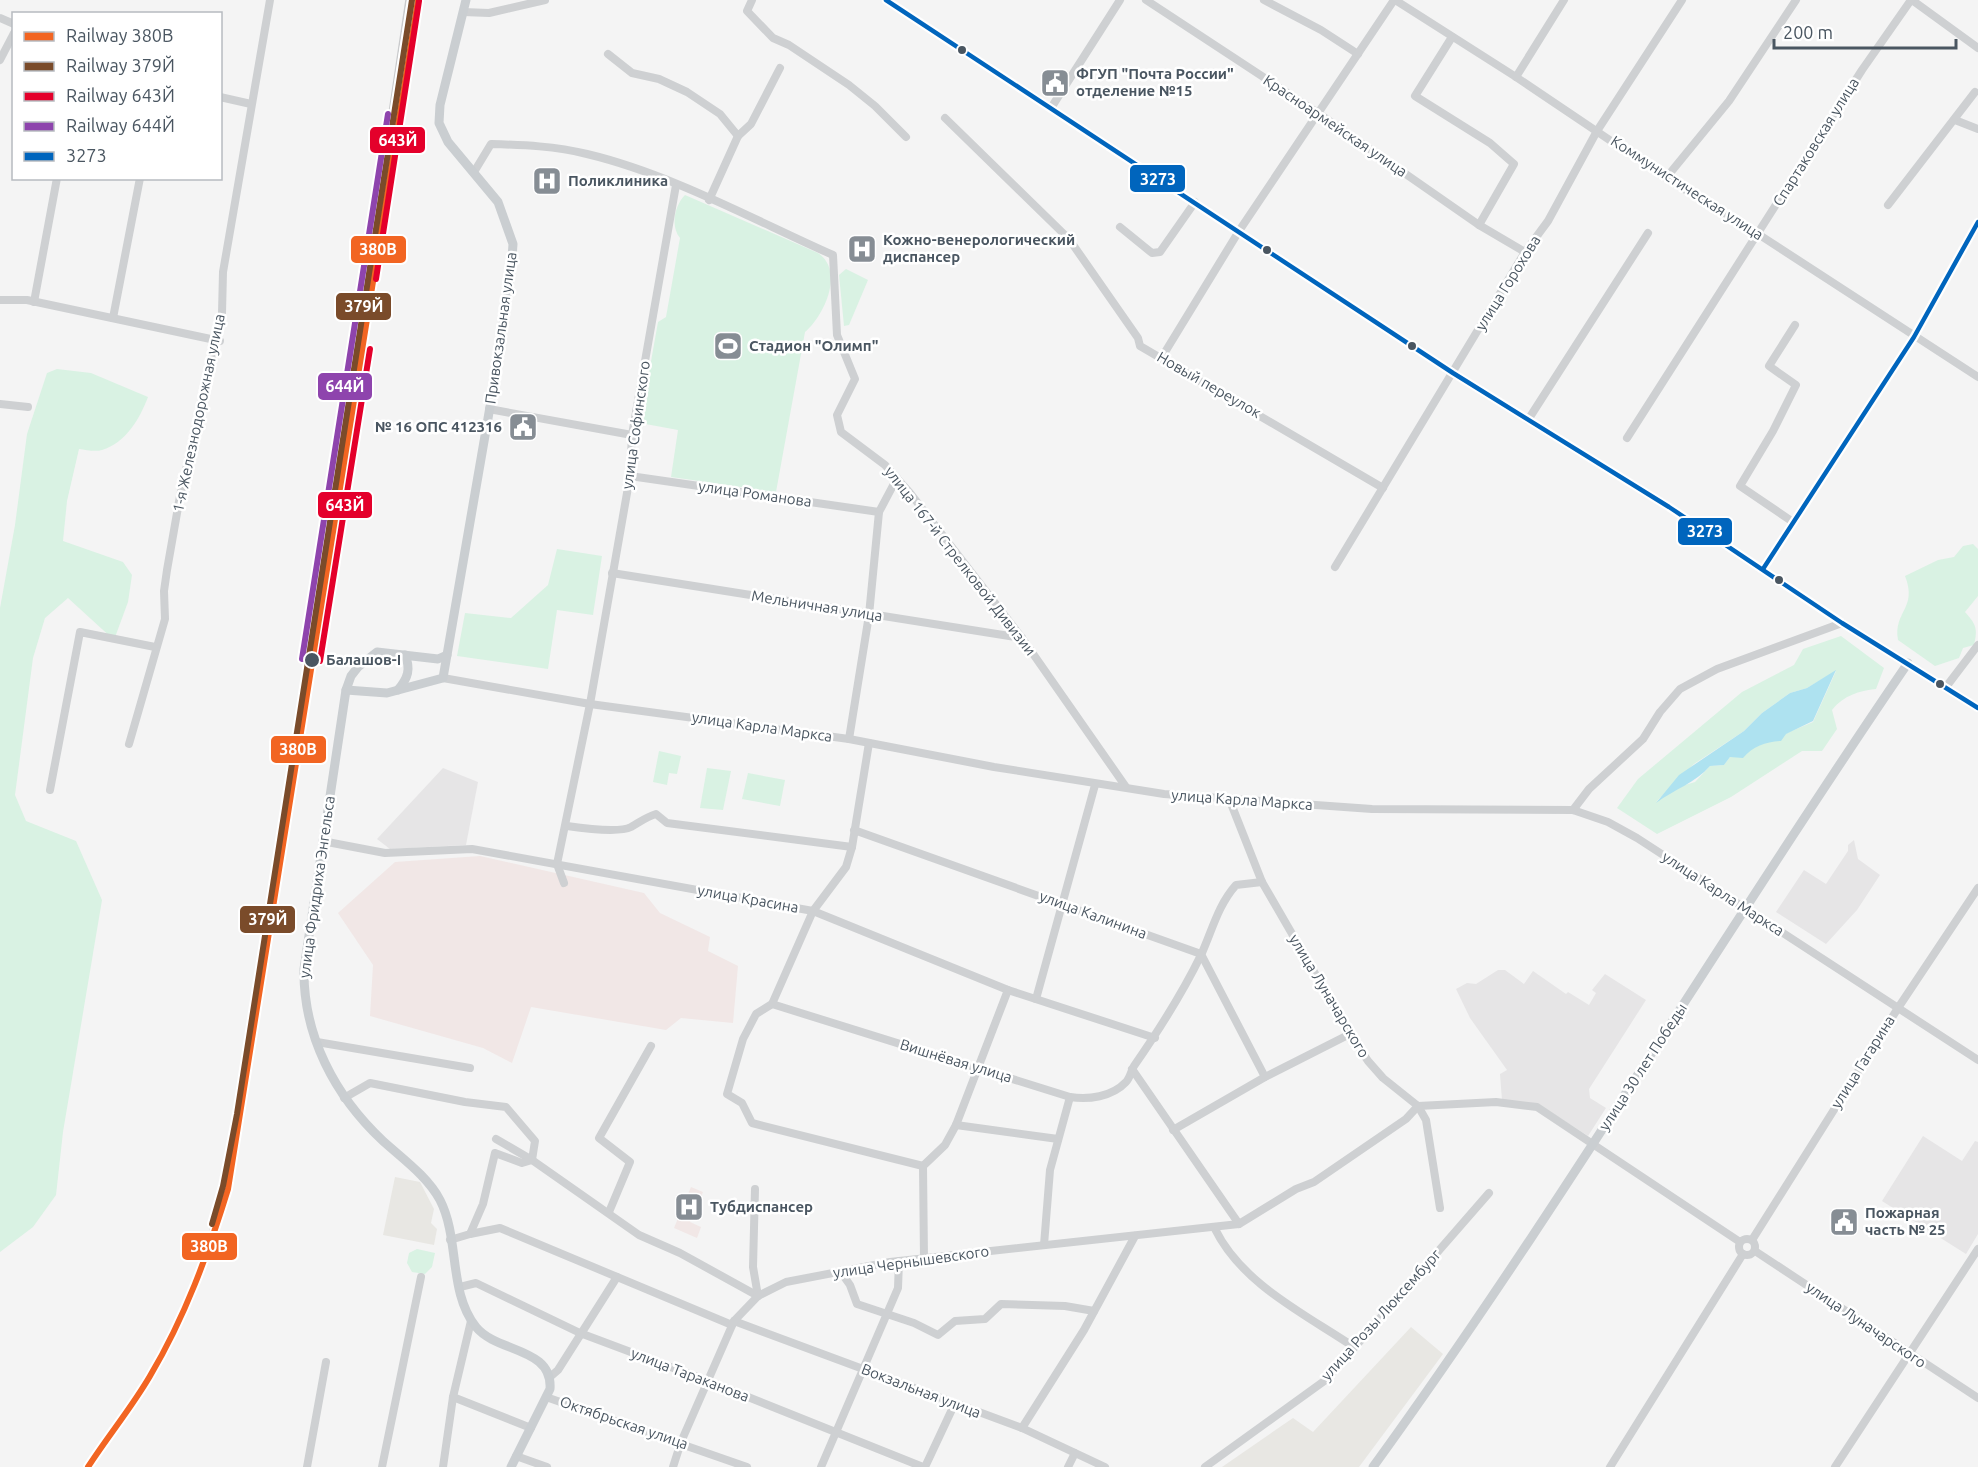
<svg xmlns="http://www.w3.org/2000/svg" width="1978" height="1467" font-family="Ubuntu,sans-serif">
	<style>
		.commercial { fill: #e8e7e3 }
		.education { fill: #e6e5e6 }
		.medical { fill: #f1e7e6 }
		.green { fill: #d9f2e3; fill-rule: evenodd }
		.water { fill: #aee2f0 }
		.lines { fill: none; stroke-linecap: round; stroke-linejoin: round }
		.minor { stroke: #ced0d2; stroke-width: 8 }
		.major { stroke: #caced1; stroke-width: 9 }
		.rail { stroke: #c9cacc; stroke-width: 1.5 }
		.bus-1-casing { stroke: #fff; stroke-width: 9 }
		.bus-1 { stroke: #0065bd; stroke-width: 4.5 }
		.rail-1-casing { stroke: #fff; stroke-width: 10 }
		.rail-2-casing { stroke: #fff; stroke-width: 10 }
		.rail-3-casing { stroke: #fff; stroke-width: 10 }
		.rail-4-casing { stroke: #fff; stroke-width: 10 }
		.rail-1 { stroke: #f26522; stroke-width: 6 }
		.rail-2 { stroke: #7a4b2a; stroke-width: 6 }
		.rail-3 { stroke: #e4002b; stroke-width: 6 }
		.rail-4 { stroke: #8e44ad; stroke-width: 6 }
		.bus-dot { fill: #4a5661; stroke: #fff; stroke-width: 2 }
		.labels { text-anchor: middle; stroke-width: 5; stroke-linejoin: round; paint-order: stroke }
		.poi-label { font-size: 15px; font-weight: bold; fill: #4a5661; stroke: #fff; text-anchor: start }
		.street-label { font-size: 15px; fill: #4a5661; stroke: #fff }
		.stop-label { font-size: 15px; font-weight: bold; fill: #4a5661; stroke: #fff; text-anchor: start }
		.line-badge { stroke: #fff; stroke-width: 2 }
		.badge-label { font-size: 16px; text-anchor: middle; font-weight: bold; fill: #fff }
	</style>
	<rect width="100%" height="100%" fill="#f4f4f4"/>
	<g class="commercial">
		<path d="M395 1177 420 1182 434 1209 431 1223 437 1229 434 1245 383 1235Z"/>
		<path d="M1411 1327 1443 1354 1359 1467H1222L1293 1418 1313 1432Z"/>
	</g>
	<g class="education">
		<path d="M443 768 478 782 466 845 390 849 377 839Z"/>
		<path d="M1854 840 1858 859 1880 875 1857 910 1826 944 1776 912 1804 870 1826 884 1848 851V845Z"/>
		<path d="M1498 970H1505L1524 984 1533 971 1566 994 1568 992 1589 1005 1596 993 1592 990 1605 974 1646 1000 1589 1089 1590 1098 1606 1108 1588 1136 1538 1104 1502 1100 1500 1074 1507 1070 1470 1018 1456 989 1467 983 1476 984Z"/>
		<path d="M1923 1136 1962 1161 1975 1141 1978 1142V1234L1966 1254 1882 1201Z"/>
	</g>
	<g class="medical">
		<path d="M480 856 644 893 660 913 710 937 708 951 738 966 733 1023 681 1018 666 1030 531 1007 512 1063 483 1048 370 1016 373 965 338 913 395 862Z"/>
		<path d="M691 1187 703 1192 690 1222 701 1227 697 1238 674 1228Z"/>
	</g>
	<g class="green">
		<path d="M685 195 818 253C845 271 824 316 805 332L776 492 671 477 678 430 640 423 658 322 666 317 680 238C670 226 675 205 685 195Z"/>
		<path d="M846 269 868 280 849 325 844 326 839 275Z"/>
		<path d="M57 369 91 373 148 397C140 418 126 443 102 450 96 452 86 450 79 449L67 501 63 541 123 562 132 575 128 602 114 640 68 598 45 618 33 658 15 795 26 821 76 841 102 900 63 1132 56 1195 33 1227 0 1252V608L15 525 27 434 47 373Z"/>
		<path d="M1973 544 1978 549V596L1965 612C1976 624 1978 629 1974 645L1963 648 1959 658 1935 666 1898 640C1893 611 1918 609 1905 576L1938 560 1954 557 1963 546Z"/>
		<path d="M557 549 602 556 593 615 557 610 548 669 457 656 465 613 511 618 548 585Z"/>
		<path d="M1841 636 1884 668 1876 689C1859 691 1844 695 1832 710L1837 729 1822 751H1802L1731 797 1657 834 1617 808 1638 779 1742 692 1794 665 1803 649ZM1836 671 1813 722 1730 757 1724 765 1710 766 1695 782 1678 787 1656 802 1694 764 1744 731 1762 713 1790 693 1807 688Z"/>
		<path d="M659 751 681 756 677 774 669 773 667 785 653 782Z"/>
		<path d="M707 768 731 771 723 810 700 808Z"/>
		<path d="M748 773 785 780 780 806 742 799Z"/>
		<path d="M417 1249 435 1253 432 1267 425 1274 412 1272 407 1263 409 1253Z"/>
	</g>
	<path class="water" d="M1836 670 1813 721 1786 734 1781 741C1766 742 1753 746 1743 758L1730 757 1724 765 1710 766C1695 783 1675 789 1656 803L1679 775 1744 731 1762 713 1790 693 1807 688Z"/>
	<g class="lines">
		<g class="minor">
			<path d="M752 0 747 11 773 38 789 45 849 85 875 106 906 137"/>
			<path d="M886 0 1453 373 1669 507 1842 623 1978 708"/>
			<path d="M1146 0 1318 113 1479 225 1525 252"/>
			<path d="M1264 0 1321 30 1358 54"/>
			<path d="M1395 0 1516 77 1666 178 1758 234 1978 377"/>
			<path d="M1912 0 1978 48"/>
			<path d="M463 12 489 13 545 0"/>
			<path d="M0 18 14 24"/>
			<path d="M1452 37 1415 96 1490 143 1514 164 1479 225"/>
			<path d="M608 54 632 73 659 79 687 92 720 114 738 136 751 124 780 68"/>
			<path d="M0 60 14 33"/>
			<path d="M1516 77 1564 0"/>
			<path d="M220 97 251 104"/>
			<path d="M1051 108 1120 0"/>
			<path d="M945 118 1069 239 1138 338 1140 346 1383 488"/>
			<path d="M1955 120 1978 129"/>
			<path d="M474 172 491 144C524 145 555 146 587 154 671 174 754 220 833 255L837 335 855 379 837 415 841 432 885 465 910 493 1022 638 1126 787"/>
			<path d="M1666 178 1729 101 1796 0"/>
			<path d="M709 200 738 136"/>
			<path d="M1888 205 1975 92"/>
			<path d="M1120 227 1152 253 1160 252 1195 202"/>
			<path d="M0 300H27L220 341"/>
			<path d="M34 302 57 178"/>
			<path d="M113 318 140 178"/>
			<path d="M1162 357 1239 231 1394 0"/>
			<path d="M0 404 28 407"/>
			<path d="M489 409 632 435"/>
			<path d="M1528 420 1648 233"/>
			<path d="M1627 438 1862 70 1911 0"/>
			<path d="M630 476 879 512"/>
			<path d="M1793 522 1740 486 1773 431 1796 385 1769 366 1795 325"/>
			<path d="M1335 567 1525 252 1548 221 1597 131 1682 0"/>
			<path d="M1763 569 1914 337 1978 222"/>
			<path d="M612 573 1022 638"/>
			<path d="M443 678 590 704 849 739 994 767 1164 794 1372 809 1573 810 1608 822 1637 838 1978 1060"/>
			<path d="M1946 687 1978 645"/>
			<path d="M849 739 869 615 879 512 897 478"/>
			<path d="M869 743 852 847 846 867 813 911 772 1004 756 1014 743 1039 727 1094 742 1103 752 1123 923 1166"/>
			<path d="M129 744 165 619 164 591 167 570 180 496 222 313 223 272 270 0"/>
			<path d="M50 790 80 632 155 647"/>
			<path d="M1230 801 1262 882 1350 1034 1368 1061 1383 1078 1418 1106 1426 1120 1440 1208"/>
			<path d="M1573 810 1589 789 1643 739 1660 712 1680 689 1717 669 1842 623"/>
			<path d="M567 826C581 828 619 833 631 827 640 822 646 817 656 814L667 823 852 847"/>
			<path d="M854 830 1201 954 1265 1077"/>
			<path d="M322 841 385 853 472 849 813 911 1008 990 1155 1038"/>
			<path d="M564 883 557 864 590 704 630 476 632 435 676 185"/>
			<path d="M1036 999 1095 785"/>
			<path d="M772 1004 1070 1097C1088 1100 1112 1097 1126 1082 1130 1078 1131 1071 1134 1066 1159 1030 1182 994 1201 955 1212 931 1218 905 1236 885L1262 882"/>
			<path d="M317 1042 470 1068"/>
			<path d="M1132 1069 1239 1224"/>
			<path d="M344 1098 370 1083 465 1102 506 1107 535 1141 532 1160"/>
			<path d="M1418 1106 1496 1102 1537 1107 1740 1242"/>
			<path d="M956 1125 1058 1139"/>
			<path d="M1173 1130 1265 1077 1350 1034"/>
			<path d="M496 1139 532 1160 639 1235 680 1253 758 1296"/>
			<path d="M755 1189 753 1267 758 1296"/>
			<path d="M609 1212 630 1162 599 1138 651 1046"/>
			<path d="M1215 1229C1242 1284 1305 1314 1354 1347"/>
			<path d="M470 1234 500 1228 732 1325"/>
			<circle cx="1747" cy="1247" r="8"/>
			<path d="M450 1240 470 1234 483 1204 495 1153 522 1163 532 1160"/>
			<path d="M1752 1240 1898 1008 1978 888"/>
			<path d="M1044 1245 1050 1170 1070 1097"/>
			<path d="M1755 1251 1978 1398"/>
			<path d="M924 1259 923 1166 945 1145 956 1125 1008 990"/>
			<path d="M840 1271 850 1285 857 1304 914 1323 938 1335 955 1321 985 1319 1001 1304 1065 1306 1094 1311"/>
			<path d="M460 1287 476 1283 580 1333 708 1381 923 1467"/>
			<path d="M734 1321 1022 1428 1105 1467"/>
			<path d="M550 1377 558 1370 617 1277"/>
			<path d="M453 1397 531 1428"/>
			<path d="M546 1397 747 1467"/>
			<path d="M1022 1428 1084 1330 1135 1236"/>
			<path d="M516 1456 547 1467"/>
			<path d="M307 1467 326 1362"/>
			<path d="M382 1467 421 1277"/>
			<path d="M443 1467 453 1397 471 1321"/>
			<path d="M673 1467 681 1442 734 1321 758 1296 786 1282 890 1262 1239 1224 1296 1189 1314 1182 1406 1119 1418 1106"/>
			<path d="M821 1467 898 1288 899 1261"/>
			<path d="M925 1467 955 1403"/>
			<path d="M1068 1467 1075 1453"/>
			<path d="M1205 1467 1327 1379 1489 1193"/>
			<path d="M1610 1467 1743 1254"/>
			<path d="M1835 1467 1978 1249"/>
		</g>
		<g class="major">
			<path d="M447 655 438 659 377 652 358 667 351 676 346 690 304 969C303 1036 335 1096 383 1141 403 1159 428 1177 440 1200 460 1239 448 1292 476 1327 497 1353 553 1347 550 1389L511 1467"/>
			<path d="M346 690 387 693 443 678 495 378 511 272 513 244 498 202 448 142 439 123 440 105 466 0"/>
			<path d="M398 690C408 678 411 669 405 655"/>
			<path d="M1373 1467C1562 1206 1726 928 1908 663"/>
		</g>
		<g class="rail">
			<path d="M371 267 377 193 406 0"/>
			<path d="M347 379 364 313"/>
			<path d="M185 1309 212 1224"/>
		</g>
		<g class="bus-1-casing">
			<g id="bus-1">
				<path d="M886 0 1453 373 1669 507 1842 623 1978 708"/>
				<path d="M1763 569 1914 337 1978 222"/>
			</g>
		</g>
		<use href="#bus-1" class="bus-1"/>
		<g class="rail-1-casing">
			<path id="rail-1" d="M88 1467C108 1436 132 1407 150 1376 185 1317 208 1254 228 1189L418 0"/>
		</g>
		<g class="rail-2-casing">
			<path id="rail-2" d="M212 1224 223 1186 237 1114 412 0"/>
		</g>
		<g class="rail-3-casing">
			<g id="rail-3">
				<path d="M376 279 419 1"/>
				<path d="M320 661 370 349"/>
			</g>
		</g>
		<g class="rail-4-casing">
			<path id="rail-4" d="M302 659 388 114"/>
		</g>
		<use href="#rail-1" class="rail-1"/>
		<use href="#rail-2" class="rail-2"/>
		<use href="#rail-3" class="rail-3"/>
		<use href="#rail-4" class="rail-4"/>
	</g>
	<defs>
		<g id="civic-square" transform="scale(1.5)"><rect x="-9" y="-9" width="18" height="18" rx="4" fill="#868d94" stroke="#fff"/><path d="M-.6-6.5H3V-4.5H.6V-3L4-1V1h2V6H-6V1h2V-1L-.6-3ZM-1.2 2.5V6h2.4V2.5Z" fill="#fff"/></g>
		<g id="hospital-square" transform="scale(1.5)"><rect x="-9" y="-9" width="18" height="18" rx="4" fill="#868d94" stroke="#fff"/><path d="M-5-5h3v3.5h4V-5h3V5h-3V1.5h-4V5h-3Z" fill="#fff"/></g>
		<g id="stadium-square" transform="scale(1.5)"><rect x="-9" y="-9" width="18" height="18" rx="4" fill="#868d94" stroke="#fff"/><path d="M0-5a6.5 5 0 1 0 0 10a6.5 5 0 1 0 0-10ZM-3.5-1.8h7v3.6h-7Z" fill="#fff"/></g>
	</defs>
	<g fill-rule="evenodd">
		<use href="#civic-square" x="1055" y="83"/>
		<use href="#hospital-square" x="547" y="181"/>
		<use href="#hospital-square" x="862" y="249"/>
		<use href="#stadium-square" x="728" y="346"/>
		<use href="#civic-square" x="523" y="427"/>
		<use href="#hospital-square" x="689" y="1207"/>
		<use href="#civic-square" x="1844" y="1222"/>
	</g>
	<g class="bus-dot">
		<circle cx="962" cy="50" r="5"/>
		<circle cx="1267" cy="250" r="5"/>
		<circle cx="1412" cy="346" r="5"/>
		<circle cx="1779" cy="580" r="5"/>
		<circle cx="312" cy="660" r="8"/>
		<circle cx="1940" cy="684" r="5"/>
	</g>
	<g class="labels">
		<g class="poi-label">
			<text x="1076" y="79">ФГУП "Почта России"<tspan x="1076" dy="17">отделение №15</tspan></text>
			<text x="568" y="186">Поликлиника</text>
			<text x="883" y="245">Кожно-венерологический<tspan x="883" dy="17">диспансер</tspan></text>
			<text x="749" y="351">Стадион "Олимп"</text>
			<text x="502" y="432" text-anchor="end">№ 16 ОПС 412316</text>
			<text x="710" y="1212">Тубдиспансер</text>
			<text x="1865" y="1218">Пожарная<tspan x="1865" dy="17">часть № 25</tspan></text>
		</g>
		<g class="street-label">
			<text transform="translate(1335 126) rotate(34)" y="5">Красноармейская улица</text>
			<text transform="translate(1816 142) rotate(-58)" y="5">Спартаковская улица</text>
			<text transform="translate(1687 188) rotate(33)" y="5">Коммунистическая улица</text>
			<text transform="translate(1508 283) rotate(-58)" y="5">улица Горохова</text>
			<text transform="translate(501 328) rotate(-82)" y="5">Привокзальная улица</text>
			<text transform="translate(1209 385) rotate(30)" y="5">Новый переулок</text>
			<text transform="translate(199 413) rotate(-78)" y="5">1-я Железнодорожная улица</text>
			<text transform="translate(636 425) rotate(-82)" y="5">улица Софинского</text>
			<text transform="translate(755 494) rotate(8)" y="5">улица Романова</text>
			<text transform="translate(960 561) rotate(52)" y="5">улица 167-й Стрелковой Дивизии</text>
			<text transform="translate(817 606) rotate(9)" y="5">Мельничная улица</text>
			<text transform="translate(762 727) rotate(8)" y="5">улица Карла Маркса</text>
			<text transform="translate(1242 800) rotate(4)" y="5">улица Карла Маркса</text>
			<text transform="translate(317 887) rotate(-82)" y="5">улица Фридриха Энгельса</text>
			<text transform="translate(1723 894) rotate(33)" y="5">улица Карла Маркса</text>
			<text transform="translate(748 899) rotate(10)" y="5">улица Красина</text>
			<text transform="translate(1093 915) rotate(20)" y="5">улица Калинина</text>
			<text transform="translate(1329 996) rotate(59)" y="5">улица Луначарского</text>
			<text transform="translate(956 1061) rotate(17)" y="5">Вишнёвая улица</text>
			<text transform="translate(1863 1062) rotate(-58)" y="5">улица Гагарина</text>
			<text transform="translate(1643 1067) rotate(-57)" y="5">улица 30 лет Победы</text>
			<text transform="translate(911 1262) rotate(-8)" y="5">улица Чернышевского</text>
			<text transform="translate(1381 1315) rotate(-48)" y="5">улица Розы Люксембург</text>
			<text transform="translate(1866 1325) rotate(34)" y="5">улица Луначарского</text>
			<text transform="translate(690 1375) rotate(21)" y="5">улица Тараканова</text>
			<text transform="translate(921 1391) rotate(21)" y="5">Вокзальная улица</text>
			<text transform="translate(624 1423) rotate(19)" y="5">Октябрьская улица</text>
		</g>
		<g class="stop-label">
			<text x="326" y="665">Балашов-I</text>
		</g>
	</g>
	<g class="line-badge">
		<rect x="369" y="126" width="57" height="28" rx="6" fill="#e4002b"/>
		<rect x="1129" y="164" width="57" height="29" rx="6" fill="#0065bd"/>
		<rect x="350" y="235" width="57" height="29" rx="6" fill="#f26522"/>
		<rect x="335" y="292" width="57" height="29" rx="6" fill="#7a4b2a"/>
		<rect x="317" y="372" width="56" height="29" rx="6" fill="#8e44ad"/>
		<rect x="317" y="491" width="56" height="28" rx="6" fill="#e4002b"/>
		<rect x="1677" y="517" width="56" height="29" rx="6" fill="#0065bd"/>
		<rect x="270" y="735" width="57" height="29" rx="6" fill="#f26522"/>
		<rect x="239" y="905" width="57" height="29" rx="6" fill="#7a4b2a"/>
		<rect x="181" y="1232" width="57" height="29" rx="6" fill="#f26522"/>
	</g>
	<g class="badge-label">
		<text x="398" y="146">643Й</text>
		<text x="1158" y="185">3273</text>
		<text x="378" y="255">380В</text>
		<text x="364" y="312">379Й</text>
		<text x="345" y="392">644Й</text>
		<text x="345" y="511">643Й</text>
		<text x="1705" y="537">3273</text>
		<text x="298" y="755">380В</text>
		<text x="268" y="925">379Й</text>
		<text x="209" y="1252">380В</text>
	</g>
	<rect x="12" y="12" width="210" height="168" fill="#ffffff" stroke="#b7bbc0" stroke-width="1.5"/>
	<rect x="24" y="32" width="30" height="9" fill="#f26522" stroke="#b7bbc0" stroke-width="1.5"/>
	<text x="66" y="42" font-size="18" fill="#4a5661">Railway 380В</text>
	<rect x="24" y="62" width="30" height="9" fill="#7a4b2a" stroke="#b7bbc0" stroke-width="1.5"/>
	<text x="66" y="72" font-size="18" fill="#4a5661">Railway 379Й</text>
	<rect x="24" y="92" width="30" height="9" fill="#e4002b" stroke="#b7bbc0" stroke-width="1.5"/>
	<text x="66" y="102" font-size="18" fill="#4a5661">Railway 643Й</text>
	<rect x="24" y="122" width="30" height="9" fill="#8e44ad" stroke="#b7bbc0" stroke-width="1.5"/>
	<text x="66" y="132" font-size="18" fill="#4a5661">Railway 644Й</text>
	<rect x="24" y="152" width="30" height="9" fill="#0065bd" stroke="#b7bbc0" stroke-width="1.5"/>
	<text x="66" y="162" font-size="18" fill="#4a5661">3273</text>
	<path d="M1774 39v9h182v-9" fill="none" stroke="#4a5661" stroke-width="3"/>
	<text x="1783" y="39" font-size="18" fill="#4a5661" stroke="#ffffff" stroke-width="4.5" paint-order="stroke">200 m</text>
</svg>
